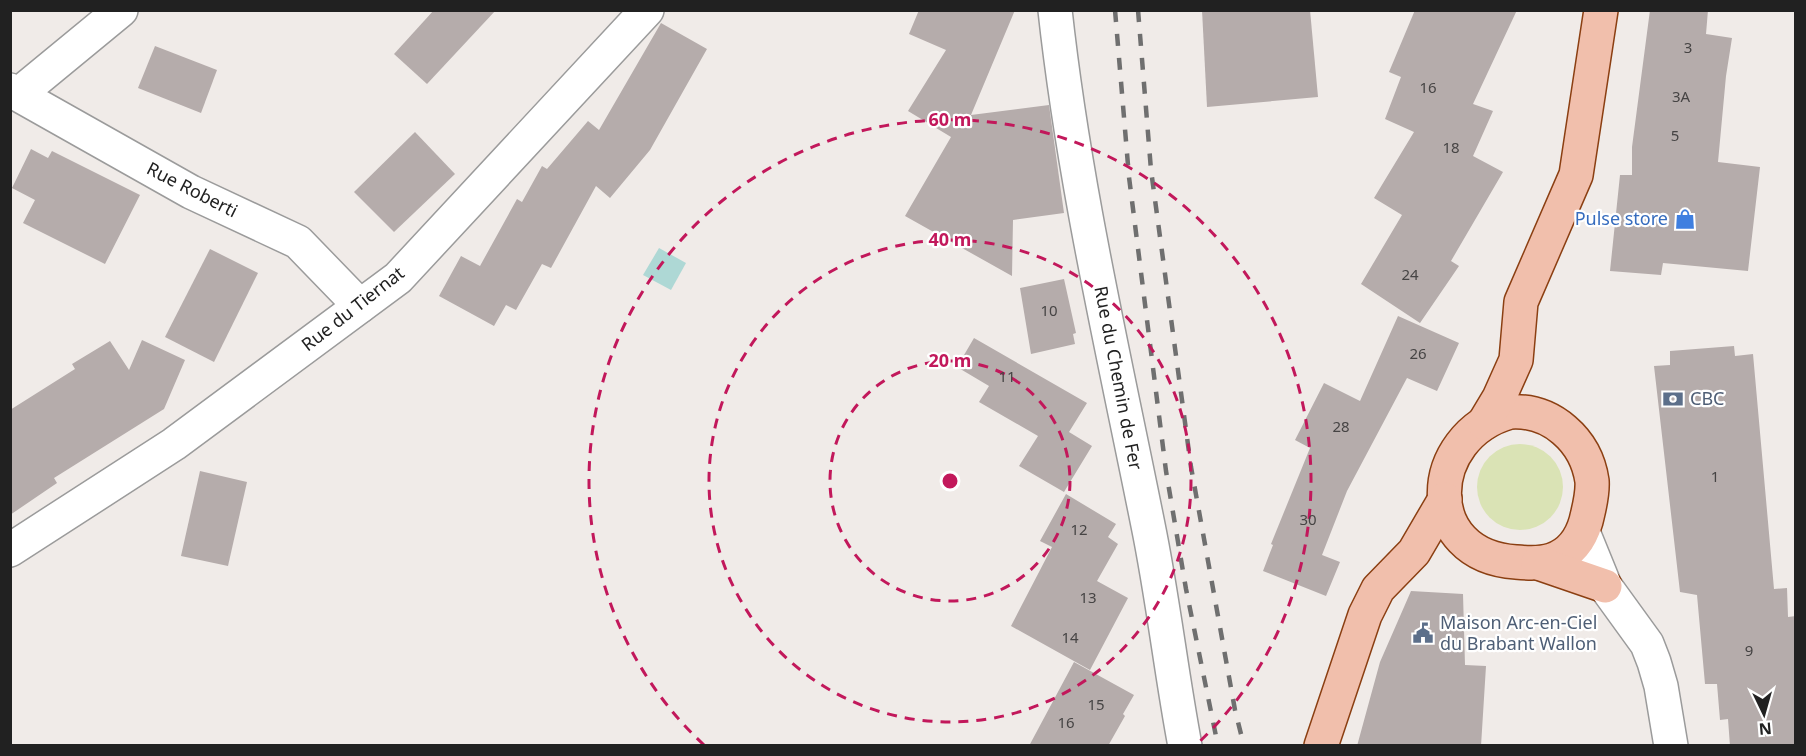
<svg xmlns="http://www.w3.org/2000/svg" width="1806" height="756" font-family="'Noto Sans',sans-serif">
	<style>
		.grass { fill: #dae3b5 }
		.water { fill: #aed8d5 }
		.building { fill: #b5acab }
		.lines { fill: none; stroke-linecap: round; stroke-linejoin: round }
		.minor-casing { stroke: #9b9b9b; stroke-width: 36 }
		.major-casing { stroke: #8b3f12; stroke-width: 36 }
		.minor { stroke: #fff; stroke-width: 33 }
		.major { stroke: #f1bfac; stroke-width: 33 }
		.rail { stroke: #6f6f6f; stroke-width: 4.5; stroke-dasharray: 12 12; stroke-linecap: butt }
		.ring { fill: none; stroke: #c2185b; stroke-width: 3; stroke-dasharray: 10 8 }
		.labels { text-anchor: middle; stroke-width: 4.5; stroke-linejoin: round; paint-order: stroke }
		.number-label { font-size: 15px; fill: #464444 }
		.street-label { font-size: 18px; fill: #212121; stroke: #fff }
		.shop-label { font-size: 18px; fill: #366cbe; stroke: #fff; text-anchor: end }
		.service-label { font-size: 18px; fill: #4e5e75; stroke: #fff; text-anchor: start }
		.centre { fill: #c2185b; stroke: #fff; stroke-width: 3 }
		.ring-label { font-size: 18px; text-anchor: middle; font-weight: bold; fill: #c2185b; stroke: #fff; stroke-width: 4.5; stroke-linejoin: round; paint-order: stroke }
	</style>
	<rect width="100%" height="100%" fill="#f0ebe8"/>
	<circle class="grass" cx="1520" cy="487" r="43"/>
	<path class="water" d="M659 248 686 263 671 290 643 275Z"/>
	<g class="building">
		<path d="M434 10H496L427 84 394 54Z"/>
		<path d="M919 10H1015L971 115 1049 105 1064 213 1013 220 1012 276 905 216 951 137 908 111 946 50 909 34Z"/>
		<path d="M1202 10H1310L1318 97 1207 107Z"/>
		<path d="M1415 10H1517L1473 104 1493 111 1473 156 1503 172 1451 261 1459 266 1420 323 1361 284 1402 215 1374 198 1414 132 1385 119 1401 77 1389 72Z"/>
		<path d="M1650 10H1708L1706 34 1732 38 1726 76 1718 162 1760 167 1748 271 1663 263 1661 275 1610 271 1620 175H1632V147Z"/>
		<path d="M661 23 707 49 650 150 610 198 596 186 551 268 542 264 516 310 506 305 494 326 439 296 461 256 480 266 517 199 522 202 542 166 547 169 588 121 599 130Z"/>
		<path d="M155 46 217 70 201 113 138 88Z"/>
		<path d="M415 132 455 174 394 232 354 192Z"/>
		<path d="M31 149 48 158 52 151 140 195 105 264 23 223 35 200 12 188Z"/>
		<path d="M210 249 258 273 214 362 165 337Z"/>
		<path d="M1064 279 1076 333 1073 334 1075 344 1031 354 1020 288Z"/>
		<path d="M1398 316 1459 343 1437 391 1407 378 1347 491 1322 555 1340 562 1326 596 1263 571 1273 545 1271 544 1310 448 1295 440 1324 383 1360 401Z"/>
		<path d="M974 338 1087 403 1069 432 1092 446 1064 492 1019 466 1038 436 979 402 989 386 957 367Z"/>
		<path d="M142 340 185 360 164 409 54 478 57 483 10 515V410L75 369 72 364 110 341 129 370Z"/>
		<path d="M1734 346 1735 356 1753 354 1774 589 1787 588 1788 617 1796 616V746H1730L1728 719 1720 720 1717 684H1705L1697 595 1680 592 1654 366 1670 365V351Z"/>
		<path d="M200 471 247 482 228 566 181 556Z"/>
		<path d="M1066 494 1116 524 1108 537 1118 544 1097 581 1128 598 1090 670 1011 626 1052 547 1040 541Z"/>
		<path d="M1411 591 1463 594 1465 665 1486 666 1481 746H1357L1380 662Z"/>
		<path d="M1074 662 1134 695 1123 714 1125 716 1108 746H1029Z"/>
	</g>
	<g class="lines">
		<g class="minor-casing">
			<g id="minor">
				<path d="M1055 10C1074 184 1114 355 1148 525 1163 598 1171 672 1185 746"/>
				<path d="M10 90 191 192 298 242 360 306"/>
				<path d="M19 94 121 10"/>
				<path d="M1583 532 1605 586 1647 644 1654 662 1661 686 1671 746"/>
				<path d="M10 550 174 444 398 278 647 10"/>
			</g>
		</g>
		<g class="major-casing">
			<g id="major">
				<path d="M1510 412C1551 409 1586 440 1592 481 1593 495 1589 508 1586 521 1581 539 1570 554 1552 560 1540 564 1527 563 1516 562 1419 556 1424 436 1510 412Z"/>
				<path d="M1484 423 1499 398 1516 360 1521 302 1576 175 1601 10"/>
				<path d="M1538 563 1605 586"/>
				<path d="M1321 746 1365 615 1378 589 1414 552 1445 499"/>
			</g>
		</g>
		<use href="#minor" class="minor"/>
		<use href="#major" class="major"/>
		<g class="rail">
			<path d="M1115 10 1129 177 1166 471 1186 589 1218 746"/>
			<path d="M1138 10 1151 170 1191 467 1235 710 1244 746"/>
		</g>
	</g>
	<g class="ring">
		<circle cx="950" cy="481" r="120"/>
		<circle cx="950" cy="481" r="241"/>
		<path d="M704 745A361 361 0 1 1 1196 745"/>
	</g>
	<defs>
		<g id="shop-bare" transform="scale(1.62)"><path d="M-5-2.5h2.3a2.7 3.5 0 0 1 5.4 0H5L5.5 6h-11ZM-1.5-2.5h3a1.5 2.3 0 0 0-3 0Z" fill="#3f7fe0" stroke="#fff" stroke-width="2.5" paint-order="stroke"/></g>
		<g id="bank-bare" transform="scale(1.62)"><path d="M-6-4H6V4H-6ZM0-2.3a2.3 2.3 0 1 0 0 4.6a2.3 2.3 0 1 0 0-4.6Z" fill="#5c6f8a" stroke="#fff" stroke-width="2.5" paint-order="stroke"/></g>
		<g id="civic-bare" transform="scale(1.62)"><path d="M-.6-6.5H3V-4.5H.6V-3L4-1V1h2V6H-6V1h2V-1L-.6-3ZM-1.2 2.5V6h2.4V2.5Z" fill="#5c6f8a" stroke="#fff" stroke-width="2.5" paint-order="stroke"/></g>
	</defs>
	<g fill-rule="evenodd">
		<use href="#shop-bare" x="1685" y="219"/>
		<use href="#bank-bare" x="1673" y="399"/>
		<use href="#civic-bare" x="1423" y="633"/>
	</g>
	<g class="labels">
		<g class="number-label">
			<text x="1688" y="53">3</text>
			<text x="1428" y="93">16</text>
			<text x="1681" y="102">3A</text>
			<text x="1675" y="141">5</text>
			<text x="1451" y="153">18</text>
			<text x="1410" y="280">24</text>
			<text x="1049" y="316">10</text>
			<text x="1418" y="359">26</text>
			<text x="1007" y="382">11</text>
			<text x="1341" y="432">28</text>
			<text x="1715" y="482">1</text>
			<text x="1308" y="525">30</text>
			<text x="1079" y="535">12</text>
			<text x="1088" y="603">13</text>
			<text x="1070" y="643">14</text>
			<text x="1749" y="656">9</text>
			<text x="1096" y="710">15</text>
			<text x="1066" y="728">16</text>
		</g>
		<g class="street-label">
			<text transform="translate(192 190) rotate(27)" y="6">Rue Roberti</text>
			<text transform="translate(353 309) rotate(-38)" y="6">Rue du Tiernat</text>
			<text transform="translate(1118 378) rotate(79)" y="6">Rue du Chemin de Fer</text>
		</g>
		<g class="shop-label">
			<text x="1668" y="225">Pulse store</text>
		</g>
		<g class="service-label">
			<text x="1690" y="405">CBC</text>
			<text x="1440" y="629">Maison Arc-en-Ciel<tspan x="1440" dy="21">du Brabant Wallon</tspan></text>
		</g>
	</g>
	<circle cx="950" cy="481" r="9" class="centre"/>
	<g class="ring-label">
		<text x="950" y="126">60 m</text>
		<text x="950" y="246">40 m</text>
		<text x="950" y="367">20 m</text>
	</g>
	<rect width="1806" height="756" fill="none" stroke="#212121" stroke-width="24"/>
	<g transform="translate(1764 714) rotate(175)" stroke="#ffffff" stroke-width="4.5" paint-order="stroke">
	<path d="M0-4.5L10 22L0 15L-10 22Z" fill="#212121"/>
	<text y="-9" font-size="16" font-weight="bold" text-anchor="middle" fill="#212121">N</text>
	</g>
</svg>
